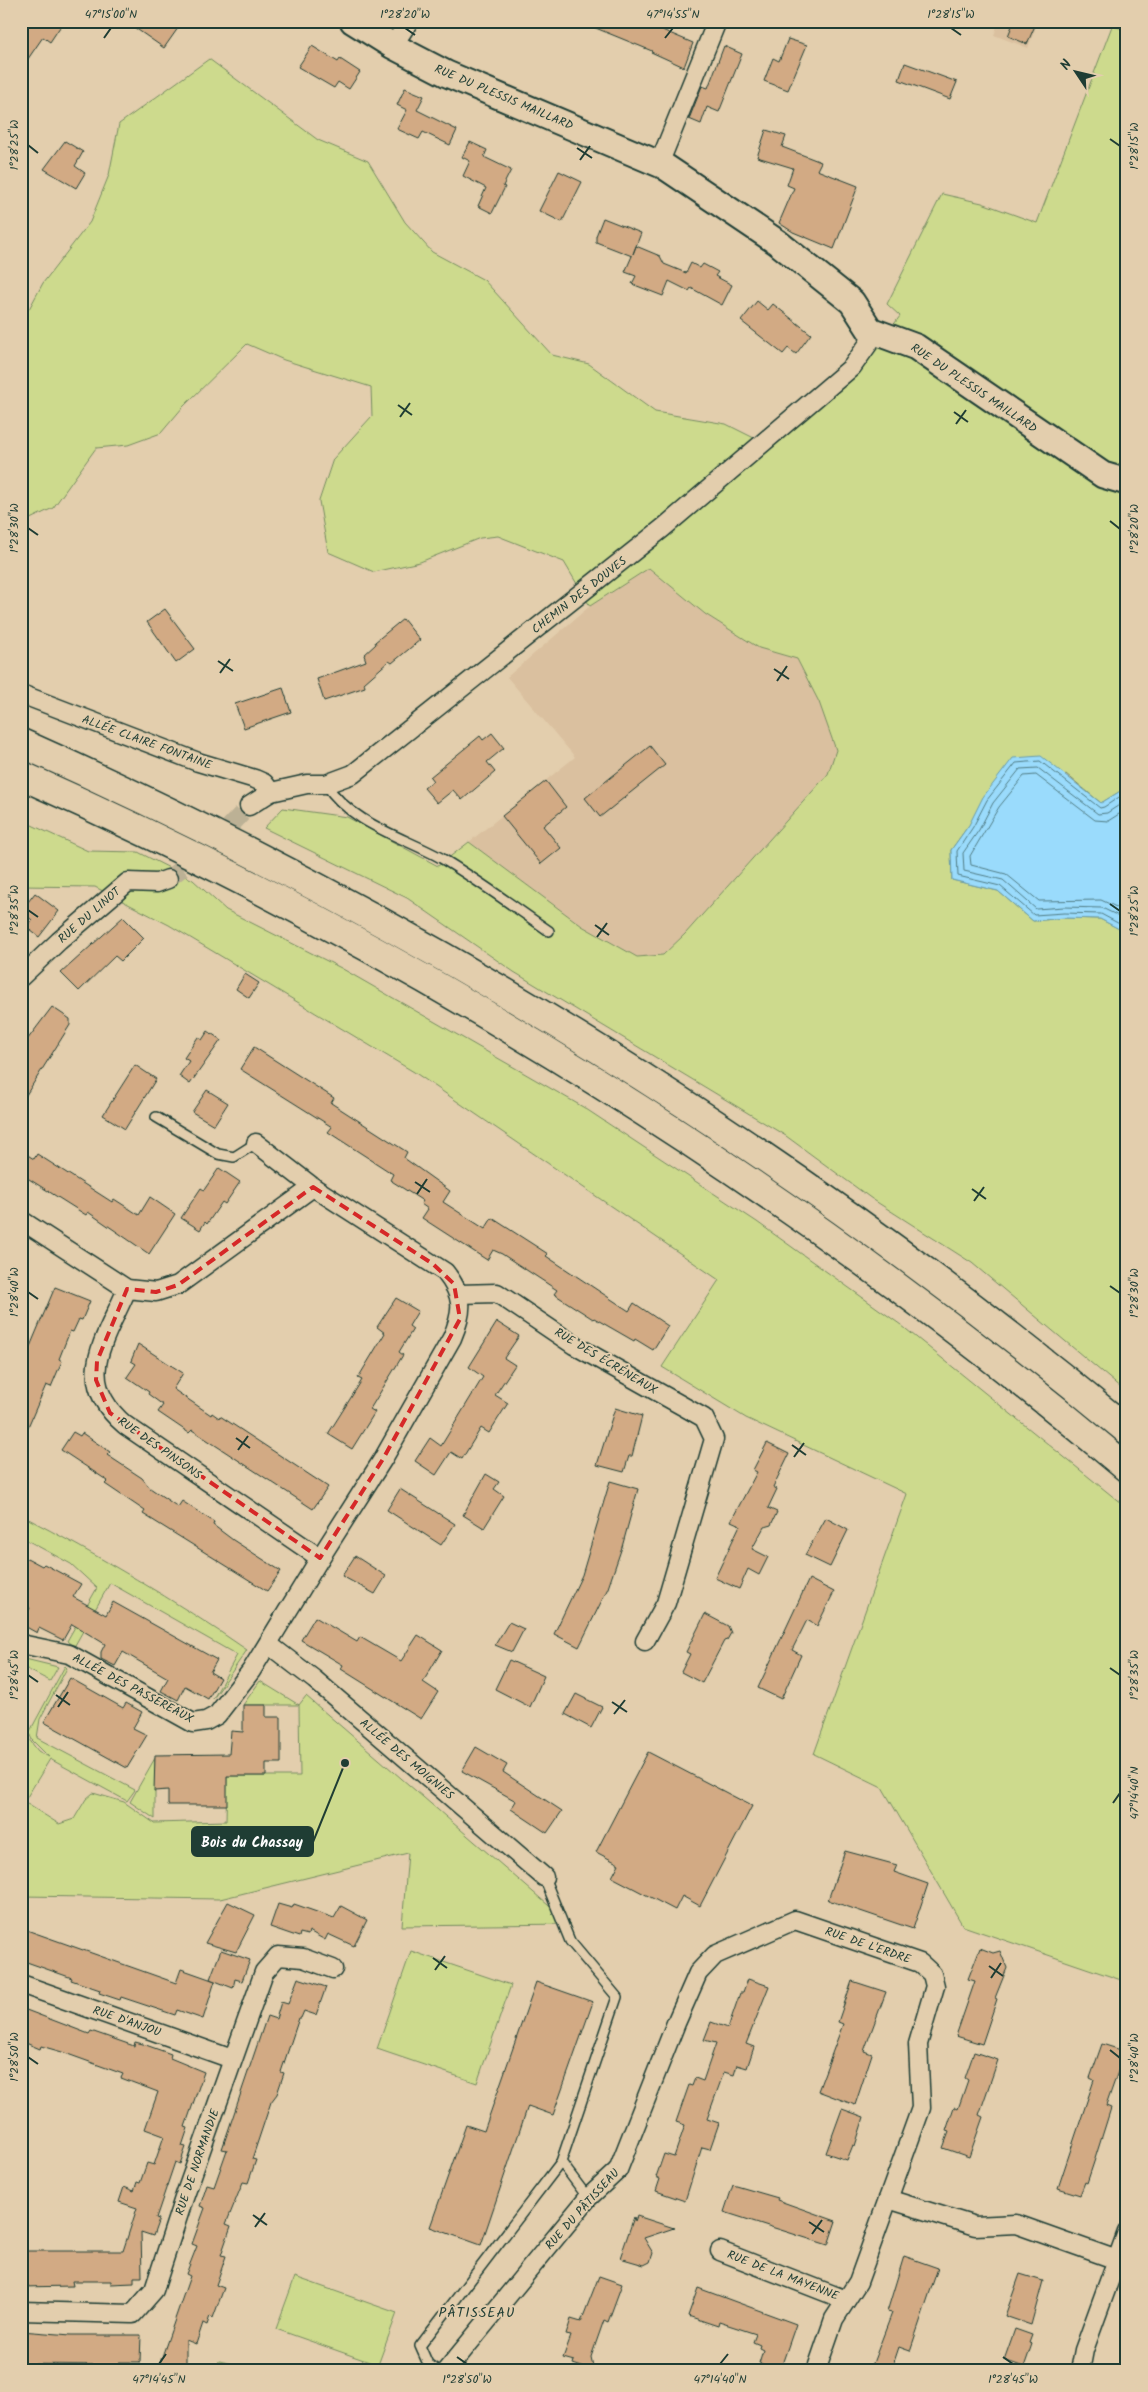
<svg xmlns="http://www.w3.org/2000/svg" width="1148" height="2392" font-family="Kalam,sans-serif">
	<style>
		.built { fill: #dac09f }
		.green { fill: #cdda8d; stroke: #768c60 }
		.water { fill: #9adbfc; stroke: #699cac }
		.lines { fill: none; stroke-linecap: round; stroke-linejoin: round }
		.shore { stroke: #507c84; stroke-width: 1 }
		.building { fill: #d2aa84; stroke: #1f3d34 }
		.street-tunnel { stroke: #bcb195; stroke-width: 18; stroke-dasharray: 18 9; stroke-linecap: butt }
		.lane-casing { stroke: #1f3d34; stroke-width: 12 }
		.street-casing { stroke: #1f3d34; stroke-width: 21 }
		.secondary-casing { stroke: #1f3d34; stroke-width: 29 }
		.highway-casing { stroke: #1f3d34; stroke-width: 31 }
		.lane { stroke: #e3cead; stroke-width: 9 }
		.street { stroke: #e3cead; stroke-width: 18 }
		.secondary { stroke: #e3cead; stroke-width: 25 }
		.highway { stroke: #e3cead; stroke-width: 28 }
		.marked { fill: none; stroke: #d62828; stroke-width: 4; stroke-dasharray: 10 6; stroke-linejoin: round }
		.ticks { fill: none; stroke: #1f3d34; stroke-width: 2 }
		.labels { text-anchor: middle; stroke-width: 4; stroke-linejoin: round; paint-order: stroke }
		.street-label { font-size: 12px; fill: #1f3d34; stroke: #e3cead }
		.neighbourhood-label { font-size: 14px; letter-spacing: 1px; fill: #1f3d34; stroke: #e3cead }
		.leader { fill: none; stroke: #1f3d34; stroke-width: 2 }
		.callout-dot { fill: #1f3d34; stroke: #e3cead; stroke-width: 2 }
		.callout { fill: #1f3d34; stroke: #1f3d34; stroke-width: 2 }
		.callout-label { font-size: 14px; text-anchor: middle; font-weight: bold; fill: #fff }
		.neatline { fill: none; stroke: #1f3d34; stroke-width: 2 }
		.ticks-label { font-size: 12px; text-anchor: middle; fill: #1f3d34 }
	</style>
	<rect width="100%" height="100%" fill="#e3cead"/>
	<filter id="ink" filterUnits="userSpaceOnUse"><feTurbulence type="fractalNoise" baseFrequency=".02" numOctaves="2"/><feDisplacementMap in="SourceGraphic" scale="10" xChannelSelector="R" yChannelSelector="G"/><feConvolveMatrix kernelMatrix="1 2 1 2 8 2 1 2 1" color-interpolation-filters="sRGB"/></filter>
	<g filter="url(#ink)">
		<g class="built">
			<path d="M999 21H1038L1028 48 994 35Z"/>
			<path d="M1099 21H1127V30L1112 26Z"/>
			<path d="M649 568 705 614 759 648 797 659 819 702 836 750 828 774 685 934 663 955 637 957 582 926 469 842 575 757 507 677 590 606Z"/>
		</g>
		<g class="green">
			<path d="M1112 26 1127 30V787L1101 803 1066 774 969 825 951 850 952 880 998 891 1033 921 1064 918 1100 919 1127 933V1393L972 1263 872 1199 786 1136 514 972 407 898 264 828 283 808 347 817 438 866 469 842 582 926 637 957 663 955 685 934 828 774 836 750 819 702 797 659 759 648 705 614 649 568 590 606 564 562 498 536 480 538 420 562 374 572 328 552 319 501 333 459 372 416 371 387 284 360 247 344 183 407 161 433 128 445 96 448 53 508 26 521 21 515V316L29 309 43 283 90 222 109 175 119 124 209 59 318 140 368 161 405 222 432 252 484 280 552 355 589 364 655 412 726 424 772 447 863 367 900 316 887 304 942 194 982 203 1037 223Z"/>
			<path d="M21 820 88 851 138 852 193 880 226 910 341 968 583 1107 757 1222 901 1325 1127 1508V1982L963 1926 882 1787 814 1754 907 1494 746 1418 662 1367 719 1280 414 1072 169 925 95 887 21 886Z"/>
			<path d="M21 1515C99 1556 175 1600 247 1650L213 1699 237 1655 110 1583 74 1647 67 1641 97 1588 71 1564 21 1537Z"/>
			<path d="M21 1658 58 1667 50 1681 21 1666Z"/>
			<path d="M65 1666 67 1668 40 1719 37 1738 135 1790 127 1801 50 1759 24 1802 59 1824 74 1819 86 1799 93 1793 124 1802 154 1823 226 1821 227 1776H300L299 1705H243L260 1681 299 1705 306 1696 570 1924 402 1926 408 1853 220 1899 21 1896V1747L28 1738 38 1751 49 1757 32 1740 29 1733Z"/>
			<path d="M155 1758V1819L130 1802Z"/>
			<path d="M411 1951 511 1985 477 2083 377 2049Z"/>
			<path d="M295 2277 397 2313 378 2365 276 2329Z"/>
			<path d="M219 2361 266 2371H216Z"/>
		</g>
		<path class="water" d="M1041 756 1101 803 1127 787V933L1100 919 1064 918 1033 921 998 891 952 880 951 850 969 825 983 797 1013 758Z"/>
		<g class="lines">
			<g class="shore">
				<path d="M1127 792 1104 807 1100 808 1040 761 1016 763 987 800 973 827 957 851 958 876 1000 886 1034 915 1064 913 1101 914 1127 928"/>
				<path d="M1127 800 1107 813 1098 814 1038 768 1020 769 993 803 979 830 963 853 964 871 1003 880 1036 909 1064 907 1102 908 1127 920"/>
				<path d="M1127 809 1108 821 1095 820 1036 775 1024 776 999 807 970 856 971 865 1006 874 1039 901 1101 900 1127 912"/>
			</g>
		</g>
		<g class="building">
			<path d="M21 21H64L50 42 43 37 21 69Z"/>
			<path d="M125 21H183L164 48Z"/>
			<path d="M641 21 693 43 684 67 651 52 652 51 581 22Z"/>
			<path d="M1014 21H1037L1027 44 1008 36Z"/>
			<path d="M788 39 807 45 788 90 764 81 773 58 779 61Z"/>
			<path d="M312 46 338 62 340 59 360 72 349 89 338 82 334 88 298 67Z"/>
			<path d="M724 46 742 54 719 112 707 107 701 124 689 119 702 86 708 88Z"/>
			<path d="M905 63 957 82 950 99 899 80Z"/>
			<path d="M405 88 424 96 417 110 457 130 450 145 423 132 419 139 397 129 407 110 397 105Z"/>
			<path d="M766 130 786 136 782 147 821 162 817 170 858 186 834 249 793 232 779 223 794 188 787 185 793 168 757 157Z"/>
			<path d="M65 141 83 152 75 166 85 173 76 188 44 169Z"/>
			<path d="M470 142 487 150 484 157 511 170 503 186 505 187 492 213 478 206 486 188 463 176 470 161 462 157Z"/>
			<path d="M559 171 582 182 562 222 539 211Z"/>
			<path d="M603 218 641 233 633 254 636 246 660 256 664 264 686 273 691 263 700 268 703 264 718 272 715 276 732 285 722 305 691 288 689 291 669 281 663 296 632 284 636 276 625 272 632 256 596 242V236Z"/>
			<path d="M757 301 768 310 773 304 811 334 796 354 788 348 783 354 741 321Z"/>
			<path d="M165 609 195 649 176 663 147 622Z"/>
			<path d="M403 619 420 640 392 663 389 661 364 683 365 687 324 701 317 679 366 661 364 655 376 644 375 642Z"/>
			<path d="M283 688 291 712 244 728 235 704Z"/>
			<path d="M492 733 504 748 487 762 495 772 462 800 453 790 437 803 424 788 433 781 430 777 480 736 483 740Z"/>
			<path d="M650 746 665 765 600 817 585 798Z"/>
			<path d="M546 781 566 807 543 826 561 848 541 864 502 816Z"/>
			<path d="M35 893 59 911 39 937 26 927 32 920 21 911Z"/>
			<path d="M123 917 144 938 121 961 115 956 79 991 61 973Z"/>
			<path d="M245 974 259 983 249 998 236 989Z"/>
			<path d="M52 1007 70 1019V1025L21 1103V1048Z"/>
			<path d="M208 1031 221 1040 190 1084 179 1076 189 1061 184 1058 198 1037 202 1040Z"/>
			<path d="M254 1047 334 1098 331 1103 407 1152 404 1158 450 1191 443 1202 485 1229 492 1218 548 1254 546 1256 629 1311 634 1303 668 1326 653 1350 635 1339 634 1341 594 1318 593 1319 554 1294 557 1290 502 1254 493 1250 487 1260 422 1218 428 1209 421 1204 423 1201 390 1180 393 1174 328 1132 332 1127 240 1069Z"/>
			<path d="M135 1065 156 1079 125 1129 103 1115Z"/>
			<path d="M207 1090 228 1103 214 1125 192 1112Z"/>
			<path d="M21 1151 34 1159 37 1154 112 1202 114 1199 139 1215 150 1197 175 1214 149 1254 88 1212 86 1215 21 1174Z"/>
			<path d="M219 1168 240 1182 225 1204 222 1202 207 1224 205 1222 200 1230 181 1218 201 1188 204 1190Z"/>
			<path d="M55 1287 90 1301 82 1320 79 1319 73 1332 70 1331 59 1359 62 1361 51 1387 46 1385 21 1443V1368Z"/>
			<path d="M396 1298 418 1311 409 1326 413 1329 399 1352 403 1355 370 1409 375 1412 352 1449 328 1434 362 1380 358 1378 385 1333 377 1327Z"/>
			<path d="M497 1322 519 1336 504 1358 515 1365 495 1395 508 1403 489 1433 481 1428 462 1459 451 1452 436 1475 415 1461 430 1438 441 1446 483 1377 469 1367Z"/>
			<path d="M138 1344 183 1373 173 1389 211 1415 212 1413 219 1418 220 1416 328 1487 313 1509 192 1430 189 1433 158 1412 163 1405 148 1394 149 1392 127 1377 136 1364 131 1361Z"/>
			<path d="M615 1408 642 1416 632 1456H629L624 1472 597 1465Z"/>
			<path d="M73 1432 80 1436 82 1433 110 1452 107 1455 142 1478 150 1488 178 1507 182 1501 214 1522 213 1525 233 1540 281 1571 267 1591 143 1514 145 1511 105 1484 108 1481 61 1450Z"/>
			<path d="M767 1443 789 1454 773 1487 777 1489 768 1508 777 1512 771 1525 764 1527 752 1549 768 1557 759 1575 748 1569 739 1589 715 1578 740 1525 731 1521 757 1472 753 1470Z"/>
			<path d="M486 1474 499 1482 494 1489 504 1496 484 1528 463 1515Z"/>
			<path d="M610 1481 638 1489 622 1547 608 1588 579 1647 554 1634 582 1575Z"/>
			<path d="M400 1489 455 1524 441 1545 387 1510Z"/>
			<path d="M826 1518 848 1530 830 1567 805 1555Z"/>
			<path d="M355 1556 386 1576 375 1594 342 1576Z"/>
			<path d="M27 1558 42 1566 44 1564 81 1584 73 1597 106 1615 113 1602 217 1660 210 1672 220 1678 208 1699 185 1686 178 1700 161 1691 168 1678 123 1652 115 1666 101 1659V1652L105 1644 72 1624 63 1640 39 1628 37 1633 21 1624 30 1608 21 1603V1568Z"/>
			<path d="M809 1579 834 1592 817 1626 807 1620 792 1650 801 1655 781 1699 758 1688Z"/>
			<path d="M705 1614 728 1626 731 1633 727 1640 724 1641 702 1683 681 1672 690 1654 686 1652Z"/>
			<path d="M315 1617 357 1642 360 1637 401 1661 418 1635 442 1650 423 1682 438 1692 421 1719 341 1669 343 1665 301 1640Z"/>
			<path d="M509 1622 524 1629 512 1652 495 1645Z"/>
			<path d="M509 1660 544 1676 530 1707 495 1689Z"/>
			<path d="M70 1678 123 1708 126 1703 142 1712 133 1728 147 1735 127 1768 44 1722Z"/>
			<path d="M576 1694 602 1707 591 1728 565 1714Z"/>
			<path d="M243 1705H266V1717H281V1763H266V1776H227V1805H168V1790L154 1791 155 1755 229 1754 231 1731 243 1732Z"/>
			<path d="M476 1747 507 1765 503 1772 562 1811 547 1833 511 1809 516 1801 462 1771Z"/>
			<path d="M648 1752 752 1806 700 1906 682 1896 675 1910 612 1877 619 1864 596 1852Z"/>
			<path d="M845 1851 897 1865 894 1872 928 1884 913 1929 828 1900Z"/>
			<path d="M228 1902 255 1915 236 1952 205 1943Z"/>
			<path d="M278 1904 292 1908 294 1904 334 1918 341 1906 367 1920 354 1946 328 1934 325 1940 309 1931 308 1935 300 1933 299 1937 270 1927Z"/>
			<path d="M21 1928 176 1983 181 1969 215 1981 203 2019 177 2010 175 2015 121 1997 120 2000 99 1993 100 1990 71 1980 72 1978 21 1960Z"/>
			<path d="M980 1948 993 1953 1000 1951 1007 1968 995 1998 997 1999 982 2044 956 2036 975 1981 968 1979Z"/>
			<path d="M221 1950 250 1960 242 1981 235 1979 233 1988 210 1979Z"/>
			<path d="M298 1978 326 1987 316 2015 304 2011 301 2018H299L281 2072 284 2073 277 2094 271 2102 252 2159 256 2160 248 2183 243 2182 226 2224 231 2226 221 2255 226 2256 216 2285 224 2288 213 2318 210 2316 207 2325 203 2323 196 2344 186 2340V2371H157L190 2276 186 2274 197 2246 192 2244 205 2208 200 2206 207 2185 214 2187 227 2150 222 2149 267 2016 276 2019 281 2002 288 2004Z"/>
			<path d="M748 1979 769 1986 746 2044 754 2047 747 2068 737 2065 734 2075 724 2072 707 2119 719 2123 710 2149 702 2147 685 2201 656 2191 660 2179 656 2177 664 2154 674 2157 685 2125 676 2122 689 2085 692 2086 695 2078 703 2081 716 2043 704 2040 711 2022 728 2028 740 1993H743Z"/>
			<path d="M852 1981 886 1992 864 2051 872 2054 855 2105 818 2091 843 2024 838 2022Z"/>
			<path d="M536 1982 593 2002 553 2115 528 2106 481 2245 430 2227 466 2125 484 2131Z"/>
			<path d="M21 2008 89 2034 91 2031 134 2046 135 2042 143 2044 171 2054 170 2058 204 2072 185 2127 188 2128 182 2146 186 2147 180 2164 175 2162 156 2218 159 2219 153 2236 141 2232 142 2277H134V2283L111 2284V2281H72L73 2286 21 2287V2251H123L137 2208 119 2202 124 2187 134 2191 137 2182 140 2183 147 2163 154 2165 164 2136 145 2129 158 2092 121 2078 123 2074 62 2052 41 2046 40 2049 21 2041Z"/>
			<path d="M1102 2044 1121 2050 1118 2059 1122 2060 1106 2106 1111 2108 1094 2162 1087 2183 1085 2182 1080 2195 1058 2188 1094 2080 1090 2078Z"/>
			<path d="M974 2052 998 2060 979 2115 983 2117 969 2157 943 2148 949 2132 946 2131 954 2107 958 2109 968 2080 965 2078Z"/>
			<path d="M842 2109 864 2117 855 2146 853 2145 847 2160 826 2153Z"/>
			<path d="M733 2185 778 2198 777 2200 836 2221 828 2245 724 2212Z"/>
			<path d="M637 2216 674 2228 644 2238 653 2253 650 2262 644 2265 620 2258 634 2217 635 2221Z"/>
			<path d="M904 2256 938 2268 910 2351 899 2347 891 2371H870L892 2313 887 2312Z"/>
			<path d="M1020 2274 1043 2281 1031 2325 1005 2316Z"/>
			<path d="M599 2276 622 2284 608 2322 604 2320 591 2357 594 2371 573 2364 574 2361 563 2358 571 2336 566 2335 571 2319 581 2322Z"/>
			<path d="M698 2288 796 2324 780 2370 759 2363 763 2350 759 2348 760 2345 753 2342 756 2334 719 2322 718 2326 688 2316Z"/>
			<path d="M1015 2329 1032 2335 1029 2343 1032 2344 1024 2367 1004 2360Z"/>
			<path d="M21 2331 71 2335H141L140 2362H119V2365L21 2364Z"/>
		</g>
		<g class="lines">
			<path class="street-tunnel" d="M168 879 212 845 249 806"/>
			<g class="lane-casing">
				<g id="lane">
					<path d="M326 784C350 823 403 837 441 858 478 880 513 906 549 931"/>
					<path d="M156 1117 218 1154 234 1157 256 1143"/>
					<path d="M544 1877 570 1941 617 1997 561 2162 588 2198"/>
					<path d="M438 2371 428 2364 420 2346 561 2162"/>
				</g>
			</g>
			<g class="street-casing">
				<g id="street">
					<path d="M393 46 409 21"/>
					<path d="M659 164 717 21"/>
					<path d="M21 694 198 762 255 779 264 783 271 792"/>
					<path d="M249 806 271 792 307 784H326L353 774 663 528 852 367 869 343 870 330"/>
					<path d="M21 977 59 941 128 882 157 883 168 879"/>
					<path d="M21 1220 127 1289 156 1292 178 1285 313 1187"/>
					<path d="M127 1289C105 1341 72 1380 125 1425L320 1558"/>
					<path d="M459 1294 497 1293 574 1345 704 1418 714 1439 666 1603 645 1641"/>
					<path d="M21 1644 69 1654 193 1723 206 1721 217 1715 251 1671 320 1558 383 1459 452 1338C464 1310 464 1296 445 1272L313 1187 256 1143"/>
					<path d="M268 1644 315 1680 544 1877"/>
					<path d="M21 1984 232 2059"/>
					<path d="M888 2199 975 2226 1016 2224 1117 2260"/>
					<path d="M720 2251 846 2300"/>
					<path d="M21 2311 133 2314 154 2290 184 2198 264 1972 278 1956 303 1958 333 1969"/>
					<path d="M446 2371 588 2198 618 2170 676 2023 698 1973 715 1955 795 1920 920 1963 932 1974 935 1986 918 2044 921 2108 858 2282 834 2319 816 2371"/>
					<path d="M1080 2371 1084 2350 1127 2232"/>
				</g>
			</g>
			<g class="secondary-casing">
				<path id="secondary" d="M353 21 393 46 447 74 664 166 777 242 852 302 870 330 916 347 1103 475 1127 482"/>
			</g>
			<g class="highway-casing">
				<g id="highway">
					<path d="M21 743C418 920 793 1152 1127 1430"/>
					<path d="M21 775C419 952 794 1188 1127 1468"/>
				</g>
			</g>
			<use href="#lane" class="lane"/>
			<use href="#street" class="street"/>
			<use href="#secondary" class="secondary"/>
			<use href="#highway" class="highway"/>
		</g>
	</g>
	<path class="marked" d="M313 1187 433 1264 454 1284 460 1319 383 1459 320 1558 110 1413 96 1380 97 1361 127 1289 156 1292 178 1285Z"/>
	<path class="ticks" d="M405 28 415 35M951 28 961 35M104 38 111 28M665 38 673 28M1110 139 1120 146M28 145 38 153M577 148 592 158M580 160 590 146M398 405 412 415M954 412 968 422M400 417 410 403M956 424 966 410M1110 521 1120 529M28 528 38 535M218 661 233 671M774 669 789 679M220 673 230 659M777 681 787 666M1110 904 1120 911M28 910 38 917M595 925 609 935M597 937 607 923M415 1182 430 1192M972 1189 986 1199M417 1194 427 1179M974 1201 984 1187M1110 1286 1120 1293M28 1292 38 1299M236 1438 250 1448M792 1445 806 1455M238 1450 248 1436M794 1457 804 1443M1110 1668 1120 1675M28 1675 38 1682M56 1695 70 1705M612 1702 627 1712M58 1707 68 1692M614 1714 625 1700M1113 1803 1120 1793M433 1958 447 1968M989 1966 1003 1976M435 1970 445 1956M991 1978 1001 1963M1110 2050 1120 2058M28 2057 38 2064M253 2215 267 2225M809 2222 824 2232M255 2227 265 2213M812 2234 822 2220M457 2357 467 2364M1003 2357 1013 2364M159 2364 166 2354M720 2364 728 2354"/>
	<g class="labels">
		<g class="street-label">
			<text transform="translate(504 97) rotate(23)" y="4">RUE DU PLESSIS MAILLARD</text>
			<text transform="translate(974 388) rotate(34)" y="4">RUE DU PLESSIS MAILLARD</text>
			<text transform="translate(579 595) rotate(-38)" y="4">CHEMIN DES DOUVES</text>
			<text transform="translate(147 742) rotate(20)" y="4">ALLÉE CLAIRE FONTAINE</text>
			<text transform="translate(89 915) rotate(-41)" y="4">RUE DU LINOT</text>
			<text transform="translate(606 1361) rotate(31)" y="4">RUE DES ÉCRÉNEAUX</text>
			<text transform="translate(160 1448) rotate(35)" y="4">RUE DES PINSONS</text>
			<text transform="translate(133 1688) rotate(28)" y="4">ALLÉE DES PASSEREAUX</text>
			<text transform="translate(407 1759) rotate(40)" y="4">ALLÉE DES MOIGNIES</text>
			<text transform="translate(868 1945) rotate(19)" y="4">RUE DE L'ERDRE</text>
			<text transform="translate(127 2021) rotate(19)" y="4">RUE D'ANJOU</text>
			<text transform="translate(197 2162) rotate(-71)" y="4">RUE DE NORMANDIE</text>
			<text transform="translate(582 2209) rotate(-48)" y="4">RUE DU PÂTISSEAU</text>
			<text transform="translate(783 2275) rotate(21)" y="4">RUE DE LA MAYENNE</text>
		</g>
		<g class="neighbourhood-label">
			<text x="477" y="2317">PÂTISSEAU</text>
		</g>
	</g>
	<path class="leader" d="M345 1763L313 1842"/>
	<circle class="callout-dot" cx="345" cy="1763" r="5"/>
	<rect class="callout" x="192" y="1827" width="121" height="29" rx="5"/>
	<g class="callout-label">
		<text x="252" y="1847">Bois du Chassay</text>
	</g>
	<rect width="1148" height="2392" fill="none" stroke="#e3cead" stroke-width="55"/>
	<g transform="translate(1076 72) rotate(305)" stroke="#e3cead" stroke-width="4" paint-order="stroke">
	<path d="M0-4L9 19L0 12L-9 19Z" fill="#1f3d34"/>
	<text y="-8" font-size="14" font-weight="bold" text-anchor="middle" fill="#1f3d34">N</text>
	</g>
	<rect x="28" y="28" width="1092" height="2336" class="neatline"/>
	<g class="ticks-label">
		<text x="111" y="18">47°15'00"N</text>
		<text x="405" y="18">1°28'20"W</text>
		<text x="673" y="18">47°14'55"N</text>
		<text x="951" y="18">1°28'15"W</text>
		<text transform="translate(14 145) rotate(-90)" y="4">1°28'25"W</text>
		<text transform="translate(1134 146) rotate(-90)" y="4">1°28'15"W</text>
		<text transform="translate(14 528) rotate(-90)" y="4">1°28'30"W</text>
		<text transform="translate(1134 529) rotate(-90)" y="4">1°28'20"W</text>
		<text transform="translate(14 910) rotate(-90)" y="4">1°28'35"W</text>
		<text transform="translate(1134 911) rotate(-90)" y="4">1°28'25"W</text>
		<text transform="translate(14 1292) rotate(-90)" y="4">1°28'40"W</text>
		<text transform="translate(1134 1293) rotate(-90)" y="4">1°28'30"W</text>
		<text transform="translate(14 1675) rotate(-90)" y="4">1°28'45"W</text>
		<text transform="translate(1134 1675) rotate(-90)" y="4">1°28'35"W</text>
		<text transform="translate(1134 1793) rotate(-90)" y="4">47°14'40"N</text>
		<text transform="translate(14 2057) rotate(-90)" y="4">1°28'50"W</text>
		<text transform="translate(1134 2058) rotate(-90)" y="4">1°28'40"W</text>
		<text x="159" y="2383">47°14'45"N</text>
		<text x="467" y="2383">1°28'50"W</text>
		<text x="720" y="2383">47°14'40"N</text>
		<text x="1013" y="2383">1°28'45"W</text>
	</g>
</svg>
